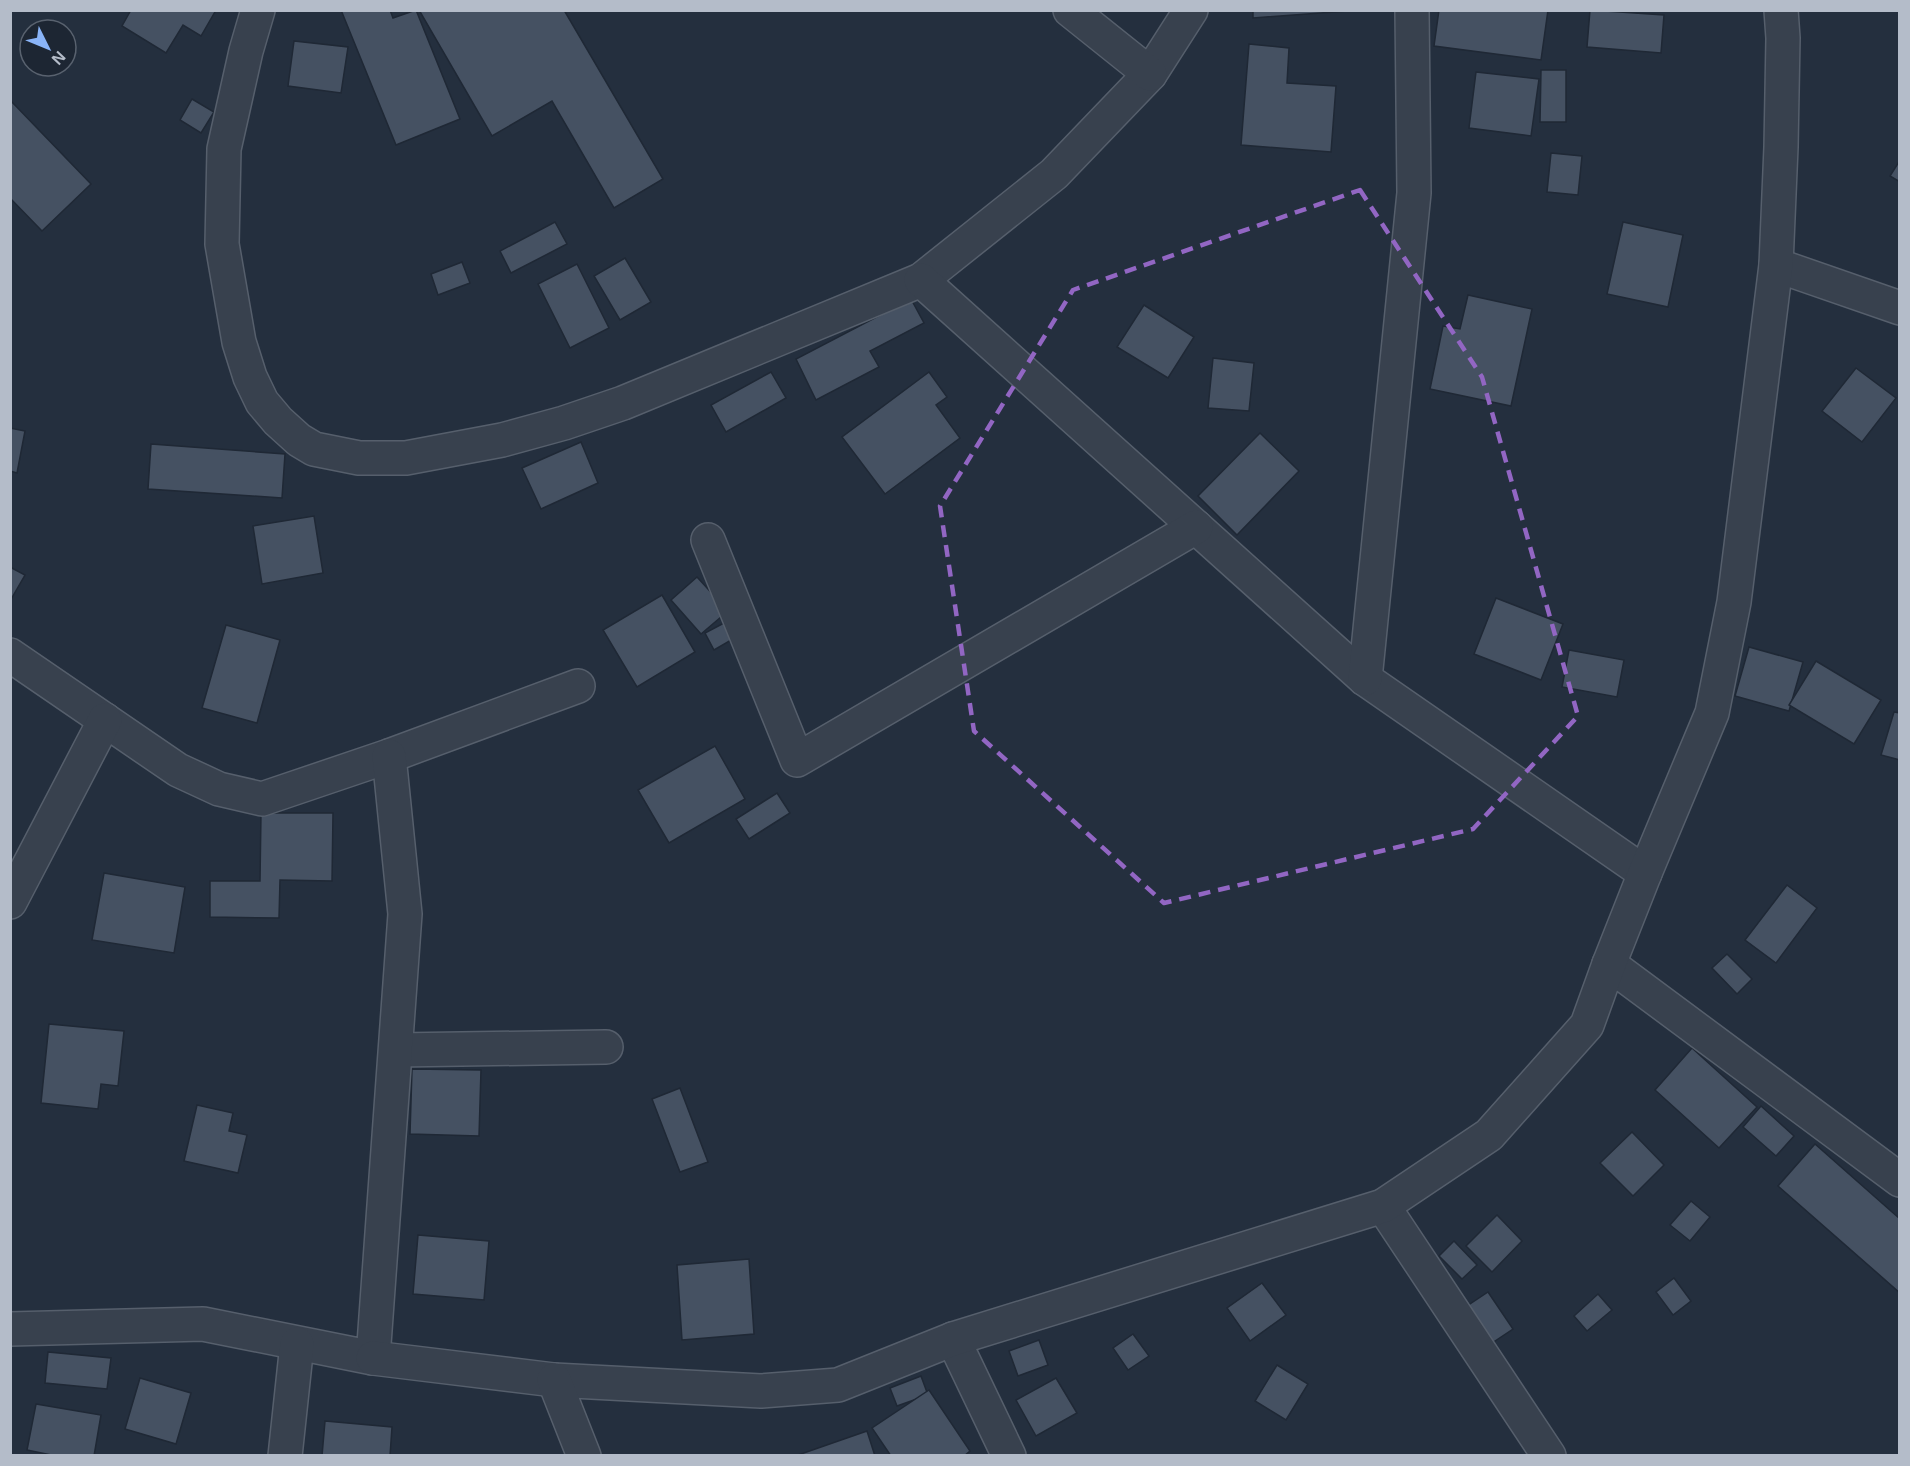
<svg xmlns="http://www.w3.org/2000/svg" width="1910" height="1466" font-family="Helvetica,sans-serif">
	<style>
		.building { fill: #455162; stroke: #1f2835; stroke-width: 1.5 }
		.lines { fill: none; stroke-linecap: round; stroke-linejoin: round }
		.minor-casing { stroke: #565f6c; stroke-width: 36 }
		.minor { stroke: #38414e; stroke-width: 33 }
		.marked { fill: none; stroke: #9266c3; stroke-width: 4.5; stroke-dasharray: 12 8; stroke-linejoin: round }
	</style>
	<rect width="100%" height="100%" fill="#242f3e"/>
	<g class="building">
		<path d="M131 10H216L201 36 183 25 166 53 122 26Z"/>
		<path d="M341 10H390L393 18 416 10 460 119 396 145Z"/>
		<path d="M419 10H564L663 179 614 208 552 101 492 136Z"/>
		<path d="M1253 10H1361L1253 18Z"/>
		<path d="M1439 10H1548L1541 60 1434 46Z"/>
		<path d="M1590 10 1664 15 1661 53 1587 47Z"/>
		<path d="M294 41 348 47 341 93 288 86Z"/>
		<path d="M1249 44 1289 48 1287 83 1336 86 1331 152 1241 145Z"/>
		<path d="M1541 70H1566V122H1540Z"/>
		<path d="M1476 72 1539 79 1531 136 1469 128Z"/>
		<path d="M192 99 214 112 201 133 180 120Z"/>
		<path d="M10 100 91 184 42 231 10 198Z"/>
		<path d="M1551 153 1582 156 1578 195 1547 192Z"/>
		<path d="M1900 160V182L1890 176Z"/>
		<path d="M555 222 567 244 511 273 500 251Z"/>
		<path d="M1623 222 1683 235 1668 307 1607 294Z"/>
		<path d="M625 258 651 302 620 320 594 276Z"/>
		<path d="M462 262 470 283 438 295 431 274Z"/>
		<path d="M577 264 609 328 570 348 538 284Z"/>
		<path d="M1468 295 1532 309 1511 406 1430 389 1443 326 1460 329Z"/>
		<path d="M911 299 924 323 870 351 879 367 816 400 796 359Z"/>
		<path d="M1144 305 1194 337 1168 378 1117 347Z"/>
		<path d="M1213 358 1254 363 1249 411 1208 408Z"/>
		<path d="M1856 368 1896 398 1862 442 1822 411Z"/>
		<path d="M771 372 786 398 726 432 711 405Z"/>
		<path d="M929 372 947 397 936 405 960 438 885 494 842 437Z"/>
		<path d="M10 428 25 431 17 473 10 471Z"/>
		<path d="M1260 433 1299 471 1237 535 1198 496Z"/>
		<path d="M581 442 598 483 541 509 522 468Z"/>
		<path d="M151 444 285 454 282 498 148 489Z"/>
		<path d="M314 516 323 573 262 584 253 526Z"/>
		<path d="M10 567 25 575 10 601Z"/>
		<path d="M697 577 728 611 701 634 671 600Z"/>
		<path d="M662 595 695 652 637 687 603 630Z"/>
		<path d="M1496 598 1563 624 1541 680 1474 654Z"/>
		<path d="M724 623 733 639 714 650 705 633Z"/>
		<path d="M226 625 280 640 257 723 202 708Z"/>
		<path d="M1749 647 1803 662 1789 711 1735 696Z"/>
		<path d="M1569 650 1624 660 1617 697 1562 687Z"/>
		<path d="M1816 661 1881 700 1854 744 1789 705Z"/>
		<path d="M1894 712 1900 713V760L1881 755Z"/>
		<path d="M715 746 745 799 669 843 638 790Z"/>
		<path d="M777 793 790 813 749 839 736 819Z"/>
		<path d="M261 813H333L332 881 280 880 279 918 210 917V881H260Z"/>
		<path d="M104 873 185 887 174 953 92 940Z"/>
		<path d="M1787 885 1817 908 1776 963 1745 940Z"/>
		<path d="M1727 954 1752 979 1737 994 1712 968Z"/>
		<path d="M49 1024 124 1031 118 1086 101 1084 98 1109 41 1103Z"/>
		<path d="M1692 1048 1757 1107 1719 1148 1655 1090Z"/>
		<path d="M412 1069 481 1070 479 1136 410 1134Z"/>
		<path d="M680 1088 708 1162 680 1172 652 1099Z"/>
		<path d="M197 1105 233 1113 229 1131 247 1135 238 1173 184 1161Z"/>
		<path d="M1761 1106 1794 1136 1776 1156 1743 1127Z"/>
		<path d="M1632 1132 1664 1165 1633 1196 1600 1163Z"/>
		<path d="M1815 1144 1900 1219V1293L1778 1186Z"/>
		<path d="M1691 1201 1710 1217 1690 1241 1670 1225Z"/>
		<path d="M1497 1215 1522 1241 1492 1272 1466 1246Z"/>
		<path d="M418 1235 489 1241 484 1300 413 1294Z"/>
		<path d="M1454 1241 1477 1265 1462 1279 1439 1256Z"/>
		<path d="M749 1259 754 1334 682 1340 677 1265Z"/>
		<path d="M1674 1278 1691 1301 1673 1315 1656 1292Z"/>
		<path d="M1262 1283 1286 1315 1250 1341 1227 1308Z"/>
		<path d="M1488 1292 1513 1329 1492 1343 1467 1306Z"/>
		<path d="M1598 1294 1612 1310 1587 1331 1574 1316Z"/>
		<path d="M1133 1334 1149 1356 1128 1370 1113 1348Z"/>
		<path d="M1039 1340 1048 1365 1018 1376 1009 1351Z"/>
		<path d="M48 1352 111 1358 107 1389 45 1383Z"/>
		<path d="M1277 1365 1308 1384 1286 1420 1255 1401Z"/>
		<path d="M921 1376 928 1395 897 1406 890 1388Z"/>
		<path d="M140 1378 191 1393 176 1444 125 1429Z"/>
		<path d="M1056 1378 1077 1413 1036 1436 1016 1400Z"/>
		<path d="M929 1390 970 1451 964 1456H891L872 1428Z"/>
		<path d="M36 1404 101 1415 94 1456H56L27 1450Z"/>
		<path d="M325 1421 392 1427 390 1456H322Z"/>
		<path d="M867 1431 875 1456H798V1455Z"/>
	</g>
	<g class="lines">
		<g class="minor-casing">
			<g id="minor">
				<path d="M258 10 246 51 224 149 222 244 239 342 250 377 262 402 278 421 299 440 314 449 359 458H406L502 440 564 423 623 403 921 280 1054 174 1150 74 1191 10"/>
				<path d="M1070 10 1150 74"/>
				<path d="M1776 265 1900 308"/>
				<path d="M921 280 1365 679 1645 873"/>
				<path d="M708 540 797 760 1196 527"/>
				<path d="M10 655 178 770 219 789 262 799 389 756 578 686"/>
				<path d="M1365 679 1414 193 1412 10"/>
				<path d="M10 902 105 720"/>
				<path d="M1609 964 1900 1180"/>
				<path d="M396 1050 606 1047"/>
				<path d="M1383 1206 1549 1456"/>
				<path d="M10 1329 203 1324 373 1358 405 914 389 756"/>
				<path d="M953 1339 1009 1456"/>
				<path d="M373 1358 554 1380 761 1391 838 1385 953 1339 1383 1206 1489 1135 1587 1025 1609 964 1645 873 1712 713 1734 602 1776 265 1781 147 1783 38 1781 10"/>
				<path d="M554 1380 584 1456"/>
				<path d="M285 1456 297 1344"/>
			</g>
		</g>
		<use href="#minor" class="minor"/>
	</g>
	<path class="marked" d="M1360 190 1482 377 1578 716 1473 829 1164 903 974 731 940 506 1073 290Z"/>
	<rect width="1910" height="1466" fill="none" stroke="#b4bcc9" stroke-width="24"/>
	<g transform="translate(48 48) rotate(133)"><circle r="28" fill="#1d2633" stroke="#59626f" stroke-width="1.5"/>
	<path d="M0-4.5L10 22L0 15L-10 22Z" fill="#8ab4f8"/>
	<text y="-9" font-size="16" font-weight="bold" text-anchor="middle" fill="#b4bcc9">N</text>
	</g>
</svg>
